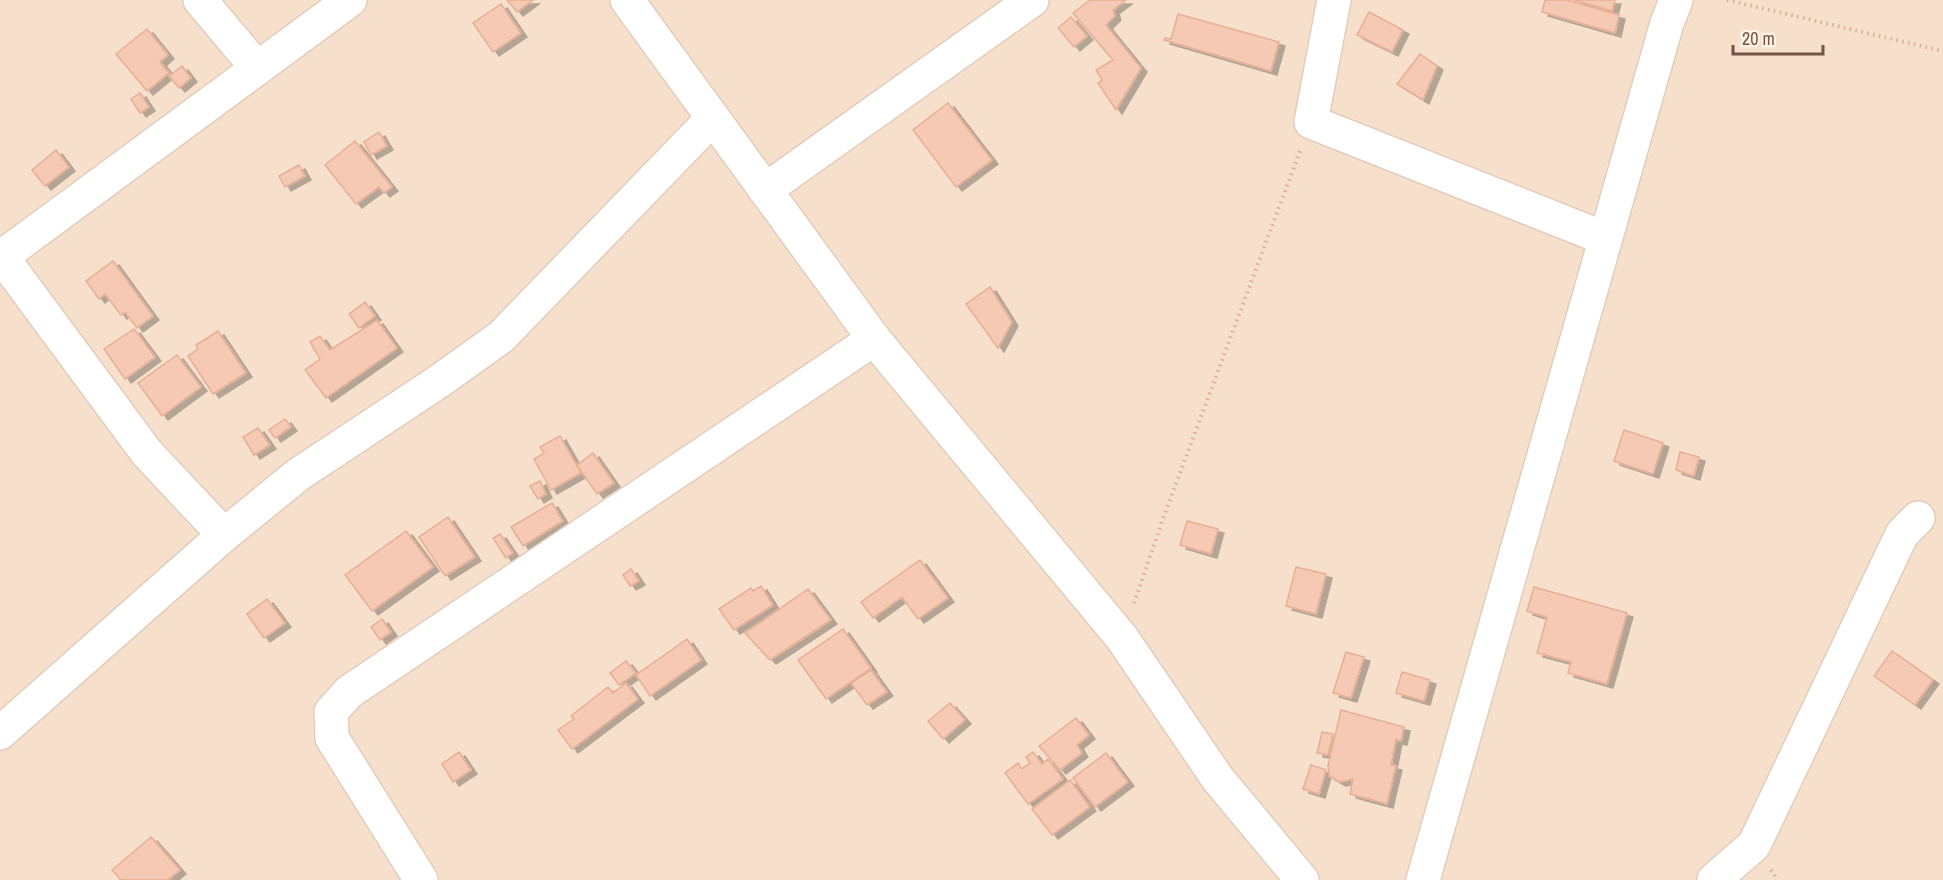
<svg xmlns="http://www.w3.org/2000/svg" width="1943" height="880" font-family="'Archivo Narrow',sans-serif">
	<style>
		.residential { fill: #f6e0cc }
		.building { fill: #f5c9b3; stroke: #e8ae93; stroke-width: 1.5; filter: url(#shadow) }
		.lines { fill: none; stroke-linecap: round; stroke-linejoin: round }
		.minor-casing { stroke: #e4ccbc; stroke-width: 36 }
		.path { stroke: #d9ad97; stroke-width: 4; stroke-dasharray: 1.5 4.5; stroke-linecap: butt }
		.minor { stroke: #fff; stroke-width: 33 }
	</style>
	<defs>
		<filter id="shadow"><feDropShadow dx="6" dy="4" stdDeviation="0" flood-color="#0004"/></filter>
	</defs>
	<rect width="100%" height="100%" fill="#feefdd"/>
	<rect class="residential" x="0" y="0" width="1943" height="880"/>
	<g class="building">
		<path d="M507 0H533L517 12Z"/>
		<path d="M1090 0H1126L1113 10 1115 16 1106 25 1141 68 1116 110 1098 83 1102 80 1096 70 1113 60 1073 13Z"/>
		<path d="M1545 0H1567L1619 15 1615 33 1542 12Z"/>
		<path d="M1574 0H1615L1612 11Z"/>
		<path d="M501 4 521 33 493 52 473 23Z"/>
		<path d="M1369 12 1403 30 1392 52 1357 35Z"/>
		<path d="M1178 14 1279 42 1271 71 1164 40 1165 38 1171 39Z"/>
		<path d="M1071 17 1087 36 1074 47 1058 28Z"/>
		<path d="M147 29 168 55 160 62 169 73 147 91 116 54Z"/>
		<path d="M1420 54 1437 66 1423 100 1397 84Z"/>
		<path d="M182 66 191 78 179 88 169 76Z"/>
		<path d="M140 93 149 107 140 113 131 99Z"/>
		<path d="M948 103 992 160 956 187 913 130Z"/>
		<path d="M379 132 387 146 371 155 364 142Z"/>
		<path d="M355 141 392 187 384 193 379 187 356 204 325 165Z"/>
		<path d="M56 150 69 167 45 186 32 170Z"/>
		<path d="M299 165 305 176 285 187 279 176Z"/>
		<path d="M113 261 153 316 137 328 125 312 121 315 105 294 99 299 86 281Z"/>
		<path d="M990 287 1012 322 998 348 966 304Z"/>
		<path d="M365 302 375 316 359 328 349 314Z"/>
		<path d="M377 320 397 348 326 398 305 370 320 359 310 342 320 336 330 350Z"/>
		<path d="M134 329 155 357 125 379 104 349Z"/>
		<path d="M218 331 246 373 213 394 188 356 198 349 196 345Z"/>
		<path d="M177 355 201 387 162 416 138 383Z"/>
		<path d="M285 419 291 427 275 438 269 430Z"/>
		<path d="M258 428 270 445 254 455 243 437Z"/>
		<path d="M1624 430 1663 443 1653 474 1614 461Z"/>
		<path d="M560 436 581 473 551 490 534 459 544 453 540 447Z"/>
		<path d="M1680 452 1699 457 1694 476 1676 470Z"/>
		<path d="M593 453 614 483 597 494 577 465Z"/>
		<path d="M540 481 546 494 538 499 530 486Z"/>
		<path d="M552 503 563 521 523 546 511 527Z"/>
		<path d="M448 517 475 557 445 576 419 537Z"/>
		<path d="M1187 521 1218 529 1211 554 1180 545Z"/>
		<path d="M406 531 433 567 372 611 345 575Z"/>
		<path d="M500 534 513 553 506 558 493 538Z"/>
		<path d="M920 560 948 598 918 619 902 597 873 618 861 602Z"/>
		<path d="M1296 567 1326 574 1316 614 1286 606Z"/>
		<path d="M631 569 639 581 630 586 623 575Z"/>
		<path d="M761 586 773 605 734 630 719 609 751 588 753 591Z"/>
		<path d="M1534 587 1627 613 1607 684 1568 673 1571 662 1537 653 1547 617 1527 611Z"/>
		<path d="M808 589 831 620 770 660 745 633Z"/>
		<path d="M267 599 285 623 264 638 247 614Z"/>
		<path d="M382 619 391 632 380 640 371 627Z"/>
		<path d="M843 629 871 668 826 699 798 660Z"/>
		<path d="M687 639 701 660 650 696 636 675Z"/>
		<path d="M1892 651 1933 680 1915 705 1874 676Z"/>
		<path d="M1346 652 1364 657 1351 698 1333 693Z"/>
		<path d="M626 661 636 673 619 685 610 673Z"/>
		<path d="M871 670 887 692 867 705 851 683Z"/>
		<path d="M1402 672 1430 680 1424 701 1396 693Z"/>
		<path d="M626 683 638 699 572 749 558 730 574 719 571 716 608 687 613 693Z"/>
		<path d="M950 703 965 720 943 739 928 721Z"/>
		<path d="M1341 710 1404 727 1401 741 1396 740 1391 765 1396 766 1387 804 1350 794 1353 779 1340 782 1329 776 1328 766Z"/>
		<path d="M1076 718 1089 735 1077 745 1082 753 1060 770 1039 746Z"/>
		<path d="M1322 732 1333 734 1328 755 1317 753Z"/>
		<path d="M459 752 471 770 453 782 442 764Z"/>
		<path d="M1033 752 1042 764 1048 759 1063 779 1028 804 1005 773 1018 763 1022 769 1030 763 1026 757Z"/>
		<path d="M1106 753 1128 782 1095 807 1073 778Z"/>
		<path d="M1311 765 1326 770 1319 794 1303 789Z"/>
		<path d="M1070 780 1090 807 1052 835 1032 809Z"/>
		<path d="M151 837 180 870 168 880H121L112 870Z"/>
	</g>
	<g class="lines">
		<g class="minor-casing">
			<g id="minor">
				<path d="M200 0 257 68"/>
				<path d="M627 0 874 339 1122 638 1218 779 1302 880"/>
				<path d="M1334 0 1311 122 1604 238"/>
				<path d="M765 190 1032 0"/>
				<path d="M2 257 147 453 224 535"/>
				<path d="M0 258 350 0"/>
				<path d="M0 733 224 535 299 474 438 382 501 337 713 118"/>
				<path d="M421 880 332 738 331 712 349 692 874 339"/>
				<path d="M1423 880 1667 23 1676 0"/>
				<path d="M1714 880 1754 845 1902 534 1918 518"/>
			</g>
		</g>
		<g class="path">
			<path d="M1727 0 1943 51"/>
			<path d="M1134 603 1164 516 1300 151"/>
			<path d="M1771 870 1778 880"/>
		</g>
		<use href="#minor" class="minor"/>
	</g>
	<path d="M1733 45v9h90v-9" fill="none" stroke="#755345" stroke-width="3"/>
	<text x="1742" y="45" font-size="18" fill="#755345" stroke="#fff3e5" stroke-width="4.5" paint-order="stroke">20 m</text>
</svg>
